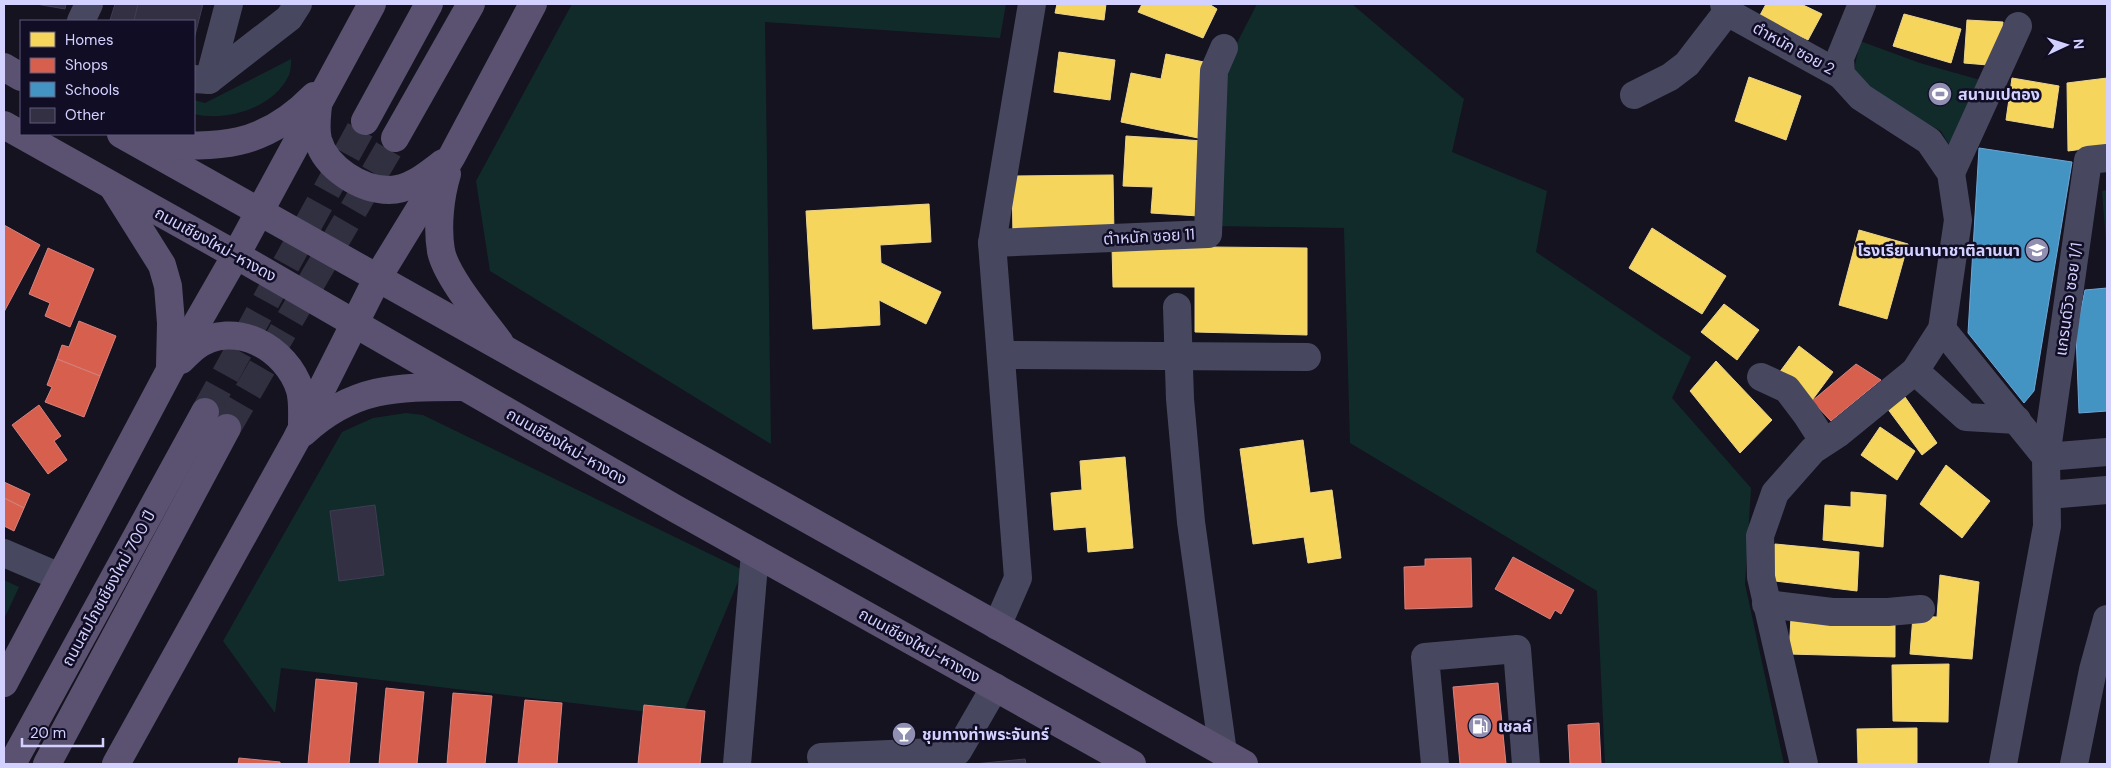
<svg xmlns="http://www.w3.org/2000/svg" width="2111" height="768" font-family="'DM Sans','Noto Sans Thai',sans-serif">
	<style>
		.green { fill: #112b2a }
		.homes { fill: #f6d55c; stroke: #ecd48d }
		.shops { fill: #d6604d; stroke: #d58282 }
		.schools { fill: #4393c3; stroke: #6ea6d5 }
		.building { fill: #323042; stroke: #3f3c54 }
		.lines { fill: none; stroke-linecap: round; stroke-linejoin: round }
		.major-tunnel { stroke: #313041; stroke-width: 28; stroke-dasharray: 28 14; stroke-linecap: butt }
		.minor { stroke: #474860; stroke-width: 28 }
		.major { stroke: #5b5271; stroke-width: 28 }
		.labels { text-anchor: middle; stroke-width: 5; stroke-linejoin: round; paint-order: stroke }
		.street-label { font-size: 16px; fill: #d3d1ff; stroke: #100d25 }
		.poi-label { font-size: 16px; font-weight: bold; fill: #d3d1ff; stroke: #100d25; text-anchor: start }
	</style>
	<rect width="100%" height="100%" fill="#14131f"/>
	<g class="green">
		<path d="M572 4H1006L1000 38 765 22 771 444 490 271 476 181Z"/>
		<path d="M1257 4H1352L1464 99 1452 152 1547 191 1536 252 1691 357 1672 398 1751 488 1745 584 1784 764H1605L1597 591 1350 443 1344 228 1216 226 1222 72Z"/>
		<path d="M1860 41 1920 63 1984 81 1952 150 1941 131 1868 91 1853 75Z"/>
		<path d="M291 59C291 64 291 70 289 75 274 108 227 122 194 114V100L205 103Z"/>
		<path d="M2107 190V255L2102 191Z"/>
		<path d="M406 413 423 415 743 570 682 716 281 668 275 713 223 641 342 432 373 418Z"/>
		<path d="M4 580 19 587 4 619Z"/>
	</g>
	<g class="homes">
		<path d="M1057 4H1106L1104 20 1055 13Z"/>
		<path d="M1142 4H1209L1217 9 1203 38 1138 12Z"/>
		<path d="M1766 4H1801L1822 14 1808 40 1759 17Z"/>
		<path d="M1904 14 1961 29 1951 63 1893 46Z"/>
		<path d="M1967 20 2003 22 2000 66 1964 63Z"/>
		<path d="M1059 52 1115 60 1110 100 1054 92Z"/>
		<path d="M1166 54 1213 64 1198 138 1121 122 1131 73 1161 79Z"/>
		<path d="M1749 77 1801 96 1786 140 1735 121Z"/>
		<path d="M2012 78 2059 86 2053 128 2006 120Z"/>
		<path d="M2107 78V146L2068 151 2067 83Z"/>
		<path d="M1126 136 1204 141 1199 216 1151 213 1153 187 1123 186Z"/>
		<path d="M1113 175 1114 236 1013 237 1012 176Z"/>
		<path d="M929 204 931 242 880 245 881 263 941 292 926 324 879 300 880 325 813 329 806 211Z"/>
		<path d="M1652 228 1726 276 1702 314 1629 268Z"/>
		<path d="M1859 230 1908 244 1887 319 1839 305Z"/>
		<path d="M1112 246 1307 248V335L1195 332V287H1113Z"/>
		<path d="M1724 304 1759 330 1737 360 1701 332Z"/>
		<path d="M1799 346 1833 372 1810 403 1776 377Z"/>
		<path d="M1716 361 1772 420 1740 453 1690 391Z"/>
		<path d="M1905 397 1937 443 1922 455 1887 408Z"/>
		<path d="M1880 427 1915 451 1897 480 1861 455Z"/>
		<path d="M1303 440 1310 493 1332 490 1341 558 1308 563 1304 537 1253 544 1240 449Z"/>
		<path d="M1125 457 1133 548 1088 552 1086 527 1054 530 1051 493 1082 490 1080 461Z"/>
		<path d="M1946 465 1990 501 1962 538 1920 504Z"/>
		<path d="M1851 492 1886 495 1883 547 1823 540 1825 505 1851 507Z"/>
		<path d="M1775 544 1859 552 1857 591 1775 581Z"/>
		<path d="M1940 575 1979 582 1972 659 1910 654 1913 616 1937 617Z"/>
		<path d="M1791 617 1895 622V657L1789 654Z"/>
		<path d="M1949 664 1948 722 1893 721 1892 665Z"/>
		<path d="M1917 728V764H1858L1857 729Z"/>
	</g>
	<g class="shops">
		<path d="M4 225 40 245 4 312Z"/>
		<path d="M48 248 94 269 70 327 45 316 50 303 29 294Z"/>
		<path d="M79 321 116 336 100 376 57 359 62 345 69 347Z"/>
		<path d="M57 359 100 376 84 417 45 402 52 387 47 385Z"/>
		<path d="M1856 364 1881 380 1831 421 1812 401Z"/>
		<path d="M39 405 61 436 54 441 67 460 48 474 12 425Z"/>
		<path d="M4 482 30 494 24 508 4 498Z"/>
		<path d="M4 498 24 508 14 531 4 526Z"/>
		<path d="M1513 557 1574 590 1561 614 1555 610 1550 619 1495 589Z"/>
		<path d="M1471 558 1472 607 1405 609 1404 567 1425 566V559Z"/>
		<path d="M316 679 357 683 349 764H308Z"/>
		<path d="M1498 683 1506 764H1460L1453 687Z"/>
		<path d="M386 688 424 692 417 764H379Z"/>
		<path d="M453 693 492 696 485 764H447Z"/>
		<path d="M525 700 562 703 557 764H518Z"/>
		<path d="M644 705 705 711 700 764H638Z"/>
		<path d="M1599 723 1601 764H1570L1568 725Z"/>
		<path d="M239 758 280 762V764H238Z"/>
	</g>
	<g class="schools">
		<path d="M1979 148 2072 162 2034 391 2024 403 1968 333Z"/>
		<path d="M2107 288V411L2079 413 2076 334 2085 290Z"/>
	</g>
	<g class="building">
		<path d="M36 4H66L65 9Z"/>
		<path d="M115 4H138L134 21 110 20Z"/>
		<path d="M138 4H203L194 39V21H134Z"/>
		<path d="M375 505 384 575 339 581 330 511Z"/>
		<path d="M1025 759 1026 764H974Z"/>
	</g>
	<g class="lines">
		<g class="major-tunnel">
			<path d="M205 412 365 121"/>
			<path d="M227 428 395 138"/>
		</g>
		<g class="minor">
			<path d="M1724 4 1727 12 1841 75"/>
			<path d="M81 21 89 4"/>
			<path d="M194 79 209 80 289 18 298 4"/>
			<path d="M209 80 229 4"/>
			<path d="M1634 95 1670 77 1687 64 1727 12"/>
			<path d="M1951 173 2018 26"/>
			<path d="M992 243 1208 234 1214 71 1224 48"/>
			<path d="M1177 307 1180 399 1191 522 1223 753"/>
			<path d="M1942 329 2046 457"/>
			<path d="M1001 355 1307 357"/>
			<path d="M1915 371 1966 417 2017 420"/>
			<path d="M1761 377 1787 389 1806 414 1824 442"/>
			<path d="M2046 457 2107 452"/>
			<path d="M2048 495 2107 490"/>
			<path d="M4 553 60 577"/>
			<path d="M1766 604 1832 612H1888L1921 609"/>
			<path d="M997 626 1018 578 992 243 1032 4"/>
			<path d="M821 757 958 751 995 687"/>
			<path d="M737 764 755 553"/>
			<path d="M1435 764 1425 657 1517 649 1526 764"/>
			<path d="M1804 764 1761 577 1760 536 1775 493 1813 450 1839 433 1915 371 1942 329 1958 220 1951 173 1929 141 1861 97 1841 75 1840 58 1862 4"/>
			<path d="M2003 764 2047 526 2046 457 2088 160 2107 158"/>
			<path d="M2074 764 2093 670 2107 619"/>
		</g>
		<g class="major">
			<path d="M4 67 21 77"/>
			<path d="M318 105C317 117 315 128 318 140 326 168 361 190 389 190 410 190 427 175 443 163"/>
			<path d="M365 121 429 4"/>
			<path d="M4 125 236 255 676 509 1132 764"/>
			<path d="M121 134 1244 764"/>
			<path d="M395 138 471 4"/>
			<path d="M144 144C216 147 260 151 314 96"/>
			<path d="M447 174C440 197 437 227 441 251 446 277 484 321 500 343"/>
			<path d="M113 187 162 265 168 286 171 323 170 366"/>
			<path d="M181 360C185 356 190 351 195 347 234 318 287 348 300 390 303 401 302 414 302 425"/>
			<path d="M303 433C354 386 398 387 463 387"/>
			<path d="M4 683 170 370 236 255 372 4"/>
			<path d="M12 764 205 412"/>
			<path d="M47 764 227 428"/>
			<path d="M116 764 296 440 378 277 452 156 533 4"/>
		</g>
	</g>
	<defs>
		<g id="stadium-disc" transform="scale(1.25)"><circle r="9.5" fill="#908eb1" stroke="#100d25"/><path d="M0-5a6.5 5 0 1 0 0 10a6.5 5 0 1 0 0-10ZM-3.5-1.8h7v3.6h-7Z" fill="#fff"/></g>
		<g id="school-disc" transform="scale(1.25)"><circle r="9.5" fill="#908eb1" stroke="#100d25"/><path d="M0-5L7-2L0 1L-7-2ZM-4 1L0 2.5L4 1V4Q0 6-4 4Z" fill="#fff"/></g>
		<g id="fuel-disc" transform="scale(1.25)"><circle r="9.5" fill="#908eb1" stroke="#100d25"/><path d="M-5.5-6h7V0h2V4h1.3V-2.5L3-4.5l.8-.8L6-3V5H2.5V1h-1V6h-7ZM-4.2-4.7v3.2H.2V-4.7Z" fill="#fff"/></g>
		<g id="bar-disc" transform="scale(1.25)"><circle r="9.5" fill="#908eb1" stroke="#100d25"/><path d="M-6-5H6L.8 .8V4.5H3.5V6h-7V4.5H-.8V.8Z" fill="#fff"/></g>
	</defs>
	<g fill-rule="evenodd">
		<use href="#stadium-disc" x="1940" y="94"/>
		<use href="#school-disc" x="2037" y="250"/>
		<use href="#fuel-disc" x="1480" y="726"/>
		<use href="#bar-disc" x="904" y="734"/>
	</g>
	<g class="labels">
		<g class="street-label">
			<text transform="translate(1794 48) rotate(29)" y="6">ตำหนัก ซอย 2</text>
			<text transform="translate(1149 236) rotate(-3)" y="6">ตำหนัก ซอย 11</text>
			<text transform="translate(216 244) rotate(29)" y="6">ถนนเชียงใหม่-หางดง</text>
			<text transform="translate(2068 299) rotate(-82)" y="6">แกรนด์วิว ซอย 1/1</text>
			<text transform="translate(567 446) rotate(30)" y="6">ถนนเชียงใหม่-หางดง</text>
			<text transform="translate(108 588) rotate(-61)" y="6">ถนนสมโภชเชียงใหม่ 700 ปี</text>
			<text transform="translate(920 645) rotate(29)" y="6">ถนนเชียงใหม่-หางดง</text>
		</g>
		<g class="poi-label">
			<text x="1958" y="100">สนามเปตอง</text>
			<text x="2020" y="256" text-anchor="end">โรงเรียนนานาชาติลานนา</text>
			<text x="1498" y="732">เชลล์</text>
			<text x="922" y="740">ชุมทางท่าพระจันทร์</text>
		</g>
	</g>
	<rect width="2111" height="768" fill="none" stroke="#d3d1ff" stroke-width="10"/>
	<rect x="20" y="20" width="175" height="115" fill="#100d25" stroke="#5e5b7c"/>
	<rect x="30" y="32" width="25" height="15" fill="#f6d55c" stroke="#5e5b7c"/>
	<text x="65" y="45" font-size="15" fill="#d3d1ff">Homes</text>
	<rect x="30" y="58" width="25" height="15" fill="#d6604d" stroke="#5e5b7c"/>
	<text x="65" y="70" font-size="15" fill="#d3d1ff">Shops</text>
	<rect x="30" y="82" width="25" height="15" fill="#4393c3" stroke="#5e5b7c"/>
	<text x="65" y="95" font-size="15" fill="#d3d1ff">Schools</text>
	<rect x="30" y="108" width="25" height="15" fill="#323042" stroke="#5e5b7c"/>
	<text x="65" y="120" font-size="15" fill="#d3d1ff">Other</text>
	<g transform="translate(2066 45) rotate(86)" stroke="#100d25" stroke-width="4" paint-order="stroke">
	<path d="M0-4L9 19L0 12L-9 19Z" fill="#d3d1ff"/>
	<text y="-8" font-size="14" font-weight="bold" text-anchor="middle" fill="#d3d1ff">N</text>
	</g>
	<path d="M22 738v8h81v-8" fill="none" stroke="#d3d1ff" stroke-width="2.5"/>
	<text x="30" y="738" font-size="15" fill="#d3d1ff" stroke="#100d25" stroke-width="4" paint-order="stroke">20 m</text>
</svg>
